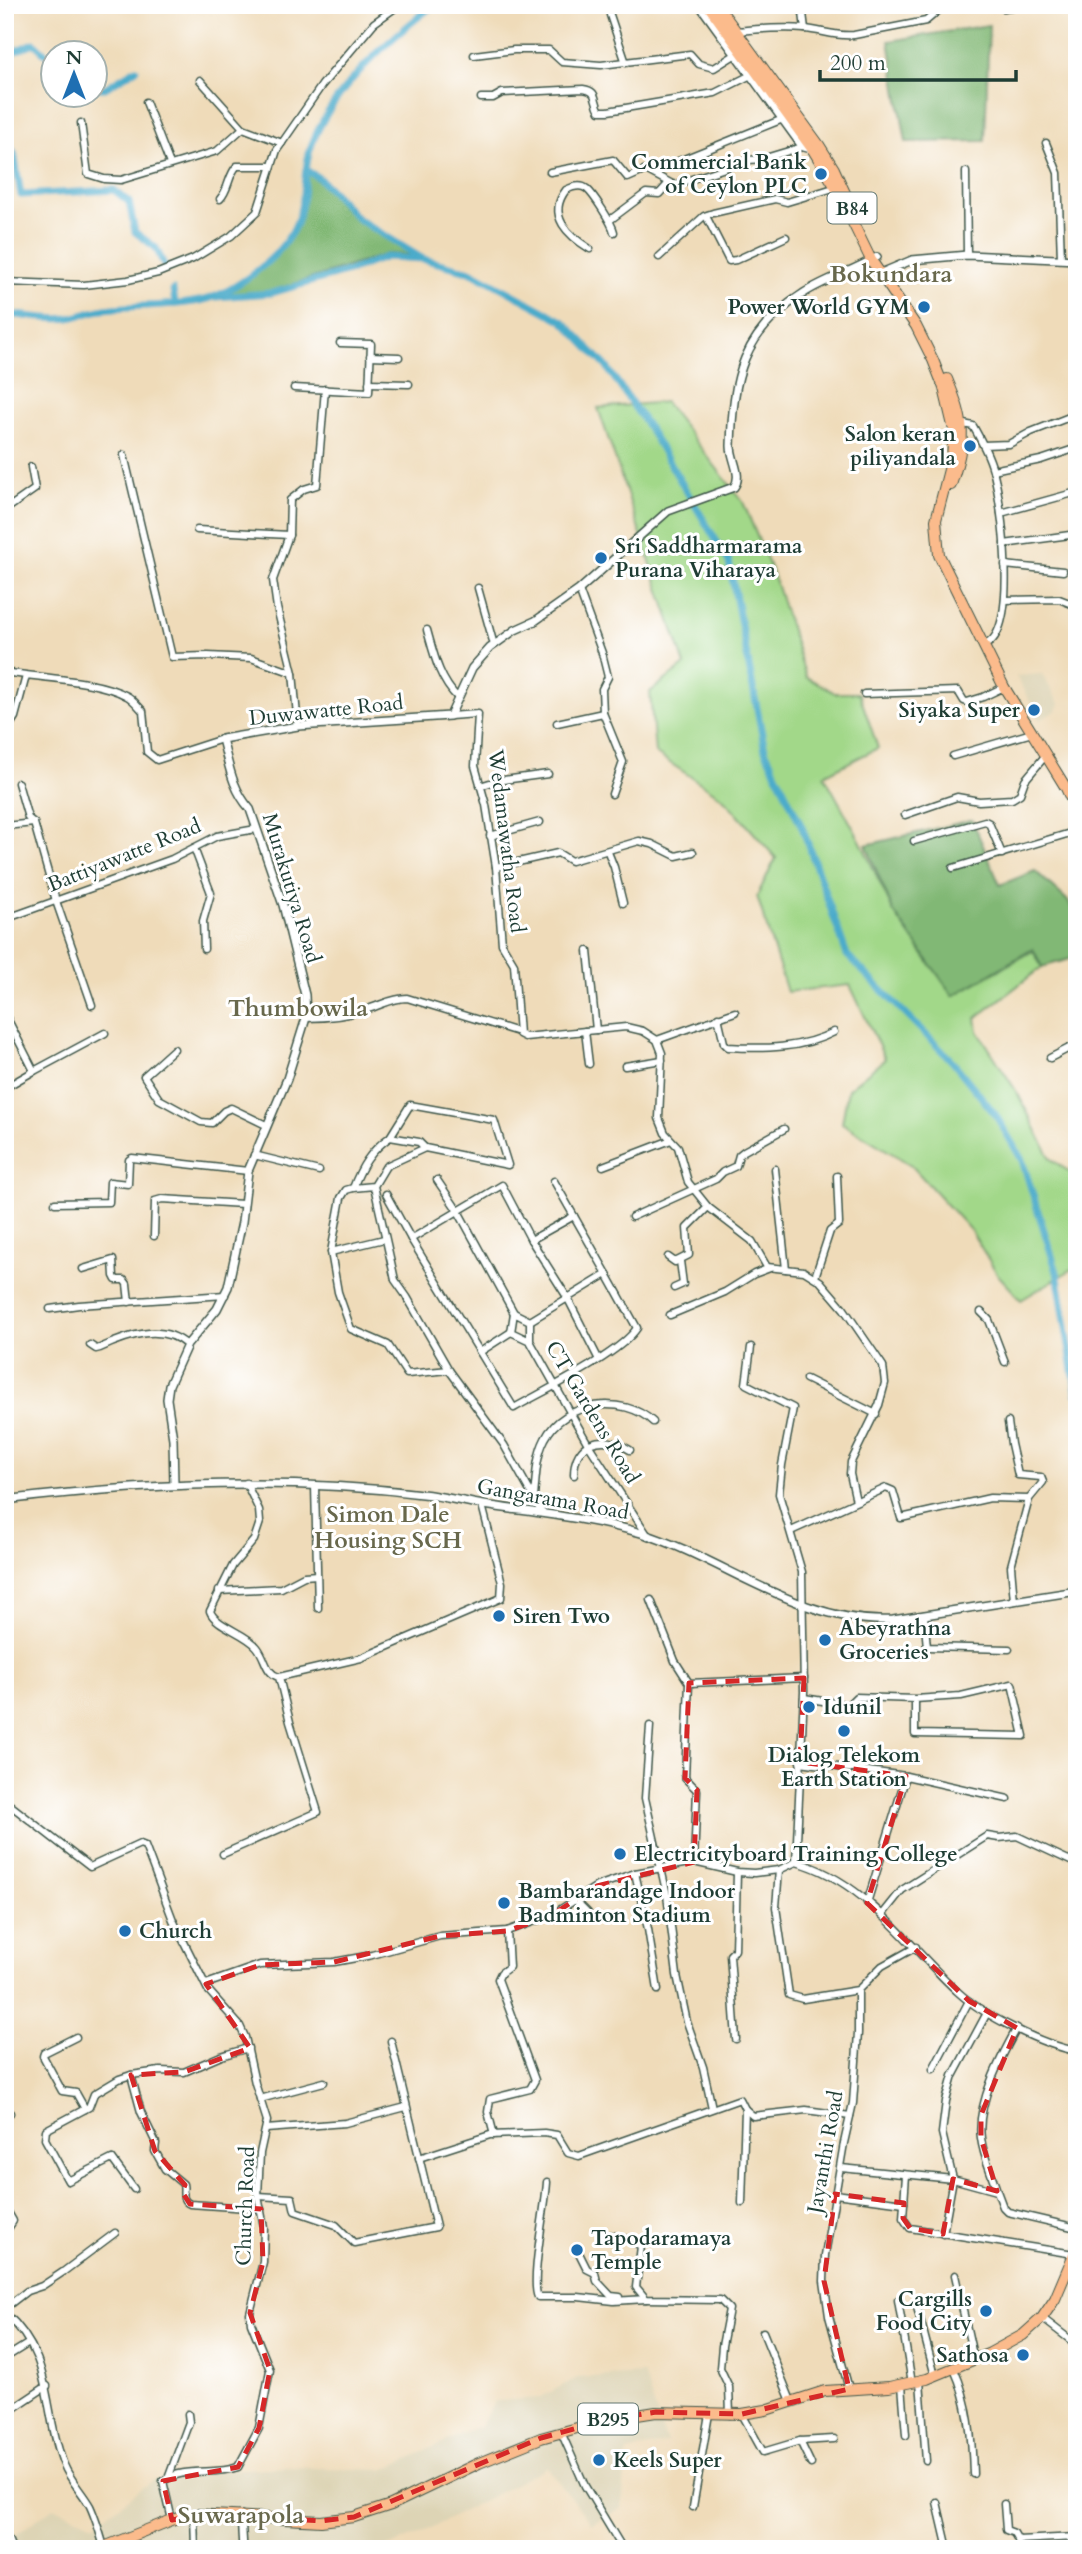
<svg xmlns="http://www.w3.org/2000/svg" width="1082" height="2554" font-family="Cardo,serif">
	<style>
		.built { fill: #ddd4b5 }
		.green { fill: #a2d889; stroke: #608a5e; stroke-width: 2 }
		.forest { fill: #81b875; stroke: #507a54; stroke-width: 2 }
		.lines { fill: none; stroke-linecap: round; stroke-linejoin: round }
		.canal { stroke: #4babca; stroke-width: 7 }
		.minor-casing { stroke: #3e5548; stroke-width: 9 }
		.tertiary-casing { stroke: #3e5548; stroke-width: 10 }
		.primary-casing { stroke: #3e5548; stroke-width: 12 }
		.minor { stroke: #fff; stroke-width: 6 }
		.tertiary { stroke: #fff; stroke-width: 7 }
		.primary { stroke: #fbbb8c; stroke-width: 10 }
		.marked { fill: none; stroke: #d62828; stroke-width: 5; stroke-dasharray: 14 9; stroke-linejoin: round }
		.poi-dot { fill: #1f6fb2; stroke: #fff; stroke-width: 2.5 }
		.labels { text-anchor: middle; stroke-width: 6; stroke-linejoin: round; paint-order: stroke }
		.shield { fill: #fff; stroke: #627771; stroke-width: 2 }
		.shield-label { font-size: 19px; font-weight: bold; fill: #1f3d34 }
		.poi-label { font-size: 21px; font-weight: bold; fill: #1f3d34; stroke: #fff; text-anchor: start }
		.street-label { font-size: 21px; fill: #1f3d34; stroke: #fff }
		.neighbourhood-label { font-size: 23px; font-weight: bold; fill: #68684c; stroke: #fff }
		.quarter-label { font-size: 24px; font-weight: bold; fill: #68684c; stroke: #fff }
	</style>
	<rect width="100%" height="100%" fill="#fff"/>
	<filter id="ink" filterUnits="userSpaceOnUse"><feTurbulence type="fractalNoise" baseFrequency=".0143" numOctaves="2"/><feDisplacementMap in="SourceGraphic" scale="14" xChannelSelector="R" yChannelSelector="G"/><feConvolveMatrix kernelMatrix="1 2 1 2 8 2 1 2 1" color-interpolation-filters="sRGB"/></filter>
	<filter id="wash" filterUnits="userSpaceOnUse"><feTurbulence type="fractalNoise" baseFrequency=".00686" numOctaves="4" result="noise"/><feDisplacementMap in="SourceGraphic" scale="28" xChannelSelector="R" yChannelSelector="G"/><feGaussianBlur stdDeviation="1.57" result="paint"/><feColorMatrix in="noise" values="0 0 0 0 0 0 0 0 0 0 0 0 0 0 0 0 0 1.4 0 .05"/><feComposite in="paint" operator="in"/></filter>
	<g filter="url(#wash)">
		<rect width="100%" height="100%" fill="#efdbb9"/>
		<g class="built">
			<path d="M1042 674 1060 705 1056 708 1057 710 1040 720 1016 676Z"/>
			<path d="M643 2374 667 2443 627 2452 622 2509 591 2524 547 2467 422 2533 383 2549H221L186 2546 180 2549H5V2543L53 2507 94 2524 155 2479 163 2481 201 2471 285 2467 383 2470 480 2426 495 2401 539 2398 577 2378Z"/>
		</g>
		<path class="green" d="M665 402 743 502 774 577 806 677 835 693H859L878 748 824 775 861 842 893 911 953 996 1033 951 1042 967 976 1018 978 1031 1018 1094 1051 1159 1077 1177V1266L1021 1300 998 1275 971 1231 911 1165 842 1123 848 1089 885 1059 850 985 787 992 757 896 776 858 723 798 655 753 650 692 685 665 598 408Z"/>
		<g class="forest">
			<path d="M989 25 985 141 906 142 889 41Z"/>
			<path d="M307 173 319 181 356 220 412 255 387 254 272 291 227 294C281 256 302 243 307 173Z"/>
			<path d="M972 820 1000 885 1035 871 1067 900 1077 915V957L1042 967 1033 949 953 996 893 911 866 845Z"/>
		</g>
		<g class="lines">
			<g class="canal">
				<path d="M5 55 34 43 52 60"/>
				<path d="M94 88H105L136 69"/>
				<path d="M5 139 14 153 21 195 114 190 129 202 135 232 156 248 165 267"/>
				<path d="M306 170 319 178 358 219 423 259"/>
				<path d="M173 290 175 304"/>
				<path d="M215 297 272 293 349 271 386 257 423 259 472 272 563 321 606 366 648 427 729 562 765 750 802 827 847 955 952 1061 995 1114 1022 1160 1057 1272 1077 1394"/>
				<path d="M5 314C25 315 50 321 69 318 81 316 93 311 105 309 136 304 189 308 216 296 229 291 242 282 253 274 269 262 282 249 292 232 308 204 301 172 312 144 332 90 389 39 434 5"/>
			</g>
		</g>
	</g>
	<g filter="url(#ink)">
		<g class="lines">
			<g class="minor-casing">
				<g id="minor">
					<path d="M699 5 802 147 813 150"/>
					<path d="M802 5 805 29"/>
					<path d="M979 5 1004 8 1022 5"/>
					<path d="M610 15 626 63"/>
					<path d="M736 31C759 29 781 27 804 29 821 30 836 37 854 35L926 21 945 5"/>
					<path d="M474 55 514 50H549L562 62 601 65 690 54 699 64 714 68 741 51"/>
					<path d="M200 80 243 128 282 143"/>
					<path d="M481 98H493L502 93 583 89C599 91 593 100 600 111H608L715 93 751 75"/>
					<path d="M146 102 170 164"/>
					<path d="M81 123 88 174 104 179 121 180 217 151 243 128"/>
					<path d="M1046 143 1058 173 1061 259"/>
					<path d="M674 163 783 119"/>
					<path d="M550 172 613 160 628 178 646 170 674 185 749 160 762 159 802 147"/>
					<path d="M966 172 967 255"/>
					<path d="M220 199C229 190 228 175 237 166H271"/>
					<path d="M706 216 729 261 736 260 786 237"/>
					<path d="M610 220 646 193 659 194 668 184"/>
					<path d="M590 249C569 236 546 216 566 190 572 187 581 184 587 189 594 195 612 223 614 232"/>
					<path d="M659 257 704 216 713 213 775 199 787 202 837 187"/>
					<path d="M5 282 84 285 128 280 158 273 193 259 231 236 257 212 277 150 322 85 374 23 399 5"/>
					<path d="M370 356 399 357"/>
					<path d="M1076 362 1077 369"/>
					<path d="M369 383 409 384"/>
					<path d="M294 388 369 392 371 344 340 343"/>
					<path d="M959 423 973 426C981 440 989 455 993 470 1001 499 1021 635 984 645"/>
					<path d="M983 445 1009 444 1031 432 1077 414"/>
					<path d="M124 455 172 657 208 656 251 658 293 673"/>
					<path d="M993 470 1041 460 1077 448"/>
					<path d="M5 510 35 489 31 467"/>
					<path d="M1001 513 1077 492"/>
					<path d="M197 530 289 535"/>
					<path d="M5 538 8 542 5 544"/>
					<path d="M1004 544 1077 534"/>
					<path d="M1005 565 1063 571"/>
					<path d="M478 588 494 645"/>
					<path d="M579 590 602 653 608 677 602 689 603 713 623 762 612 794"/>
					<path d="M1005 600 1059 599 1077 606"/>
					<path d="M427 630C434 655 439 679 458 698"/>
					<path d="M5 672C39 678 99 680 127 696 133 699 138 706 143 711L147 752 157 760 222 739"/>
					<path d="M864 694 958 691 964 701 967 702 983 697 1004 687"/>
					<path d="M450 716 478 714 475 766 486 805 496 867 502 944 514 964 519 1034 525 1037 626 1027 643 1031 657 1040 662 1053 659 1118 665 1133 678 1147 688 1182 708 1207 752 1241 767 1267 804 1271 820 1281 844 1309 883 1366 885 1383 879 1405 851 1462 850 1474 856 1501"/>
					<path d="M557 723 603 713"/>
					<path d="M298 726 293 673 277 608 273 580 289 535 290 500 304 489 317 485 325 389"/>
					<path d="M5 733 15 717 26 676"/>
					<path d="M953 756 1032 733"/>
					<path d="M18 783 28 818 34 823 56 901 92 1005"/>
					<path d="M480 786 496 781 548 774"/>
					<path d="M905 815 957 797 979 801 1012 799 1020 794 1025 780 1046 755"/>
					<path d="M5 826 34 823"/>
					<path d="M490 836 540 822"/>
					<path d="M914 841 985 821 989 823 1002 854"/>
					<path d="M194 848 211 893 203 921 204 949"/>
					<path d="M608 852 614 867 623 903"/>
					<path d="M496 867 558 853 571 861 639 841 652 844 676 856 693 852"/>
					<path d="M953 868 1077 831"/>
					<path d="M5 919 172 859 217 836 256 829"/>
					<path d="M588 951 596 1030"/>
					<path d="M5 1014 34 1071 105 1033"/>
					<path d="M718 1017 724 1043 728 1047C763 1049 802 1049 834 1032"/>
					<path d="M306 1018C327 1018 347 1016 368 1009 382 1005 392 998 407 998L518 1032"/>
					<path d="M585 1031 589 1064"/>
					<path d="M657 1040 735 1012"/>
					<path d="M174 1049 144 1076 159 1099 201 1122 212 1123 224 1111 231 1108 266 1125"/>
					<path d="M1050 1058 1077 1044"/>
					<path d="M625 1066 662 1060"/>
					<path d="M5 1128 6 1090 8 1086 34 1071"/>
					<path d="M390 1137 410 1105 494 1120 508 1165 425 1148"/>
					<path d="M254 1155 319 1171"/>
					<path d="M603 1166 671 1140"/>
					<path d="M775 1169 786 1269"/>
					<path d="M437 1180 458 1211 514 1313"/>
					<path d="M554 1181 607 1274"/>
					<path d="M374 1186 353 1188C361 1167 371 1150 390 1137L419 1142 425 1148 386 1166 374 1186 395 1280 407 1297 449 1370 504 1445 542 1513"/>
					<path d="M353 1188 346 1190 341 1198 331 1252 384 1239"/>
					<path d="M386 1194 411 1239"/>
					<path d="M55 1203 109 1202 110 1182 128 1184 129 1160 132 1158 248 1171"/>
					<path d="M632 1217 716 1179 723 1172 736 1166 739 1155 744 1151 784 1129"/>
					<path d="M154 1236 155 1201 162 1199 243 1204"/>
					<path d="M531 1240 574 1216"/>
					<path d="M331 1252 338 1292 351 1329 388 1345 407 1374 449 1370"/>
					<path d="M668 1257 675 1262 689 1255 687 1228 708 1207"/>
					<path d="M83 1269 113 1260 114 1276 116 1280H124L127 1284 129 1302"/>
					<path d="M815 1277 830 1231 839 1224 837 1176"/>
					<path d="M674 1288 683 1284 680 1261"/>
					<path d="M50 1309 79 1305 225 1295"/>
					<path d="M981 1312 989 1320 1005 1362"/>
					<path d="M670 1315 725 1292 754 1274 770 1268"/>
					<path d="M530 1321 607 1274 637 1328C620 1354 544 1391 514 1408L411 1239 502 1185 531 1240 567 1297 599 1360"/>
					<path d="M530 1341 511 1332 514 1313 530 1321V1341L588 1444 648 1536"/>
					<path d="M90 1345 96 1349 100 1348C128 1335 162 1323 187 1345"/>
					<path d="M751 1347 746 1384 793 1408 782 1465 779 1494 802 1572 804 1692 796 1862"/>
					<path d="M480 1352 511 1332"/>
					<path d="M806 1379 876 1414"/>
					<path d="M1008 1422 1011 1444 1018 1475 1041 1477 1043 1482 1029 1499 1011 1566 1014 1601"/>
					<path d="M574 1475C574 1440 603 1433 630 1450"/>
					<path d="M315 1486 318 1608"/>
					<path d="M534 1497C536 1478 536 1456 545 1439 564 1401 624 1394 653 1422"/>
					<path d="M791 1531 886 1488 893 1491 901 1518 990 1498 1029 1499"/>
					<path d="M219 1591 281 1588 304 1576 317 1575"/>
					<path d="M651 1600 675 1661 689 1683 804 1678"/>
					<path d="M924 1615 927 1647 1009 1649"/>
					<path d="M279 1677 361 1658 501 1598 502 1583 482 1505"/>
					<path d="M689 1683 685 1778 697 1790 694 1862"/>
					<path d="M804 1698 848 1705 856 1697 915 1699 961 1696 1012 1684 1024 1736 915 1734V1699"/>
					<path d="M650 1726 645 1798 667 1895 677 1975 687 2022 703 2067 712 2108"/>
					<path d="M800 1762 906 1776 1008 1799"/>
					<path d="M5 1801 90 1867 140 1844 145 1846 173 1920 208 1990 240 2026 245 2037 255 2083 267 2121 260 2153 258 2196 264 2227 263 2262 250 2313 251 2323 270 2370 259 2428 238 2467C213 2476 185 2466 163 2481L172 2520"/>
					<path d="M223 1854 318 1812 290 1722 279 1677C265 1673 266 1658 257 1647 246 1633 215 1626 210 1611L233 1565 254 1540 260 1522 259 1510 246 1483"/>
					<path d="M779 1870 776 1907 789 1995 803 1999 858 1990"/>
					<path d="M635 1873 648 1929 658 1990"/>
					<path d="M574 1899 588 1913"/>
					<path d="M867 1903 906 1776"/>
					<path d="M882 1915 902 1890 987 1836 999 1838 1017 1836 1077 1864"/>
					<path d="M206 1984 260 1965 334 1962 372 1955 440 1936 507 1931 550 1916 597 1886 635 1873 694 1862 737 1872 754 1873 779 1870 796 1862C865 1880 908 1946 958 1992 983 2015 1042 2045 1077 2051"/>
					<path d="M76 2037 44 2053 43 2056 62 2091 76 2093 85 2109"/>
					<path d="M736 2039 730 1955 735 1950 737 1872"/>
					<path d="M933 2069 969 2001"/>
					<path d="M131 2075 141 2112 156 2143 155 2151 165 2169 183 2184C185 2192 180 2200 190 2204L261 2209"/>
					<path d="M260 2099 324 2082"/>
					<path d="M745 2109 753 2116 806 2110 850 2116"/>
					<path d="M5 2117 10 2113"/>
					<path d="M266 2129 345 2123 406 2107"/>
					<path d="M494 2135 488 2112 490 2099 530 2089 535 2080 498 1979 501 1973 509 1967 507 1931"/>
					<path d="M419 2158 490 2135 544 2133 557 2135 568 2153 579 2156 740 2099 745 2109 742 2203"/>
					<path d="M841 2168 953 2179 997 2191 1003 2207 1008 2212 1077 2228"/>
					<path d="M906 2175 903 2218 910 2228 1074 2254"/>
					<path d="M547 2182C546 2205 530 2282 538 2297H578L614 2301 646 2299"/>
					<path d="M134 2189 112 2159 68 2181 45 2139 46 2130 89 2107 94 2094 119 2079 131 2075 160 2071 184 2072 221 2056 248 2048"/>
					<path d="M997 2191C992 2174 983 2156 981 2138 976 2104 1001 2057 1017 2028"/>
					<path d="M835 2194 904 2203"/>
					<path d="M258 2196 292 2198 295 2211 336 2225 354 2243 436 2227 391 2041"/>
					<path d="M5 2207 13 2221 5 2233"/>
					<path d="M943 2234 953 2179 942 2133 946 2101 953 2076 987 2013"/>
					<path d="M611 2235 630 2240 641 2246 636 2287 646 2299 720 2300 729 2309 722 2346 720 2368 729 2387 730 2415"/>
					<path d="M579 2253 587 2269 595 2273 597 2281 611 2296 620 2297"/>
					<path d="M955 2275 974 2360"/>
					<path d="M898 2300 912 2383"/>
					<path d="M917 2307 935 2376"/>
					<path d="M5 2308 27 2291 42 2286 63 2272 115 2233"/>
					<path d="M5 2313C55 2357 42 2411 64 2465 70 2480 82 2492 90 2506 96 2519 100 2533 104 2547"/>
					<path d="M1042 2318 1077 2345"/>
					<path d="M763 2332 791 2401"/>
					<path d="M5 2358 29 2343"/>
					<path d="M954 2369C969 2402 972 2439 973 2474"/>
					<path d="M920 2381 926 2461"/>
					<path d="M902 2385 906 2435"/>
					<path d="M849 2389 829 2316 824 2281 825 2255 844 2143 853 2103 858 2033V1990L882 1966 916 1947"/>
					<path d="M5 2414 47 2386"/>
					<path d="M742 2414 763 2452 800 2441 834 2439"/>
					<path d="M561 2432 585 2486 623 2549"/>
					<path d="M800 2441 811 2464"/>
					<path d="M169 2476 189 2422 188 2414"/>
					<path d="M937 2502 948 2549"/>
					<path d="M1004 2504 1006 2530 1014 2533 1018 2540"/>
					<path d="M693 2507 709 2414"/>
					<path d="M194 2514 195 2549"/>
					<path d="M5 2537 8 2539 12 2549"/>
					<path d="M1018 2540 1077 2537"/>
				</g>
			</g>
			<g class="tertiary-casing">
				<g id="tertiary">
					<path d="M881 273 912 260 967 255 1077 260"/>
					<path d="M174 1484 173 1439 167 1399 169 1385 187 1345 217 1309 228 1287 242 1222 248 1171 287 1079 306 1018 305 995 283 905 250 809C232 789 229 765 222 739L298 726 450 716 472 668 490 648 515 630 535 621 579 590 668 511 734 487C743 476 731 459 731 446 733 376 742 333 804 293 827 278 854 271 877 257"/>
					<path d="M5 1500C144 1483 283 1477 422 1494 443 1496 464 1502 484 1505 536 1513 590 1518 641 1533 725 1559 801 1625 893 1620L1077 1591"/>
					<path d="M241 2515 243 2549"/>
				</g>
			</g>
			<g class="primary-casing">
				<g id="primary">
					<path d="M708 5 813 150 836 188 871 260 916 326 933 360 944 388 954 430 952 458 936 520 939 555 1004 687 1066 788 1077 812"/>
					<path d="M717 5 819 145 834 169 850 204"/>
					<path d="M947 379C966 424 966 438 951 485"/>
					<path d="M99 2549 172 2520 194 2514 321 2521 354 2517 391 2505 479 2463 541 2438 606 2420 656 2412 742 2414 766 2410 825 2391 889 2387 927 2379 990 2353 1023 2335 1042 2318 1055 2299 1077 2247"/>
				</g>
			</g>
			<use href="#minor" class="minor"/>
			<use href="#tertiary" class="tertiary"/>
			<use href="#primary" class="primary"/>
		</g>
	</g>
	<path class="marked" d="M804 1678 800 1762 906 1776 867 1903 969 2001 1017 2028 981 2115V2138L997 2191 953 2179 943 2234 910 2228 903 2218 904 2203 835 2194 824 2281 849 2389 742 2414 656 2412 606 2420 541 2438 354 2517 321 2521 206 2513 172 2520 163 2481 238 2467 259 2428 270 2370 250 2313 263 2262 261 2209 190 2204 182 2192 185 2185 155 2151 131 2075 184 2072 250 2048 206 1984 260 1965 334 1962 440 1936 507 1931 550 1916 597 1886 694 1862 697 1790 685 1778 689 1683Z"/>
	<g class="poi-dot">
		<circle cx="821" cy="174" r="7"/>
		<circle cx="924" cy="307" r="7"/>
		<circle cx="970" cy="446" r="7"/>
		<circle cx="601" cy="558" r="7"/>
		<circle cx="1034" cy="710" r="7"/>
		<circle cx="499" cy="1616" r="7"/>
		<circle cx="825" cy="1640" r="7"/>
		<circle cx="809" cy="1707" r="7"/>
		<circle cx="844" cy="1731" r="7"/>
		<circle cx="620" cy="1854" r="7"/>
		<circle cx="504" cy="1903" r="7"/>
		<circle cx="125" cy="1931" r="7"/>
		<circle cx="577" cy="2250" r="7"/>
		<circle cx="986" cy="2311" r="7"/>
		<circle cx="1023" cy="2355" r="7"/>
		<circle cx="599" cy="2460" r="7"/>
	</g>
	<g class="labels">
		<g class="shield">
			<rect x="827.5" y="192.5" width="49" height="31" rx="5"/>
			<rect x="578" y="2403.5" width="60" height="31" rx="5"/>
		</g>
		<g class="shield-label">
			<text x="852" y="215">B84</text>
			<text x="608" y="2426">B295</text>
		</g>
		<g class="poi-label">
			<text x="807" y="169" text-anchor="end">Commercial Bank<tspan x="807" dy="24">of Ceylon PLC</tspan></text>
			<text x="910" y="314" text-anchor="end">Power World GYM</text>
			<text x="956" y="441" text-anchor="end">Salon keran<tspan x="956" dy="24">piliyandala</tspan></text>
			<text x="615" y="553">Sri Saddharmarama<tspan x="615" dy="24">Purana Viharaya</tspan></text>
			<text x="1020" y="717" text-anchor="end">Siyaka Super</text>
			<text x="513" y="1623">Siren Two</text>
			<text x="839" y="1635">Abeyrathna<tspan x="839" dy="24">Groceries</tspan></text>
			<text x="823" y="1714">Idunil</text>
			<text x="844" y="1762" text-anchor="middle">Dialog Telekom<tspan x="844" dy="24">Earth Station</tspan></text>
			<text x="634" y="1861">Electricityboard Training College</text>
			<text x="518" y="1898">Bambarandage Indoor<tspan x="518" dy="24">Badminton Stadium</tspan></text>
			<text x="139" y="1938">Church</text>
			<text x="591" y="2245">Tapodaramaya<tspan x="591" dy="24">Temple</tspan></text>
			<text x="972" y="2306" text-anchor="end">Cargills<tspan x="972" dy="24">Food City</tspan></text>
			<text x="1009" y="2362" text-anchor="end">Sathosa</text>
			<text x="613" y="2467">Keels Super</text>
		</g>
		<g class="street-label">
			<text transform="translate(326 710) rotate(-6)" y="7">Duwawatte Road</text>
			<text transform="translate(507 841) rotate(83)" y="7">Wedamawatha Road</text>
			<text transform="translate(124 855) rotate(-22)" y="7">Battiyawatte Road</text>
			<text transform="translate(292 888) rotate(73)" y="7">Murakutiya Road</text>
			<text transform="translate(593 1412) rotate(59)" y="7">CT Gardens Road</text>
			<text transform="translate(553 1499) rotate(10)" y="7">Gangarama Road</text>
			<text transform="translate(825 2152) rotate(-80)" y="7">Jayanthi Road</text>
			<text transform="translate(245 2206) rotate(-88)" y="7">Church Road</text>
		</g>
		<g class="neighbourhood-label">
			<text x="388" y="1522">Simon Dale<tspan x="388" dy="26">Housing SCH</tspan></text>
		</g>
		<g class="quarter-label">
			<text x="891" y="282">Bokundara</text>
			<text x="298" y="1016">Thumbowila</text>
			<text x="241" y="2523">Suwarapola</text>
		</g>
	</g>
	<rect width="1082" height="2554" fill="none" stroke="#fff" stroke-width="28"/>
	<g transform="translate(74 74)"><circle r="33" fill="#ffffff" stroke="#a5b1ae" stroke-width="2"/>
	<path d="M0-5L12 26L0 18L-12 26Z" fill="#1f6fb2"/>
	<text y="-10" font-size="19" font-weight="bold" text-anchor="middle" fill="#1f3d34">N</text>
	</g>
	<path d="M820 70v10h196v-10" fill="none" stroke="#1f3d34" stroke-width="3.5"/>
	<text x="830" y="70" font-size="21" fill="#1f3d34" stroke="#ffffff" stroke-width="5" paint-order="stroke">200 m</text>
</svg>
